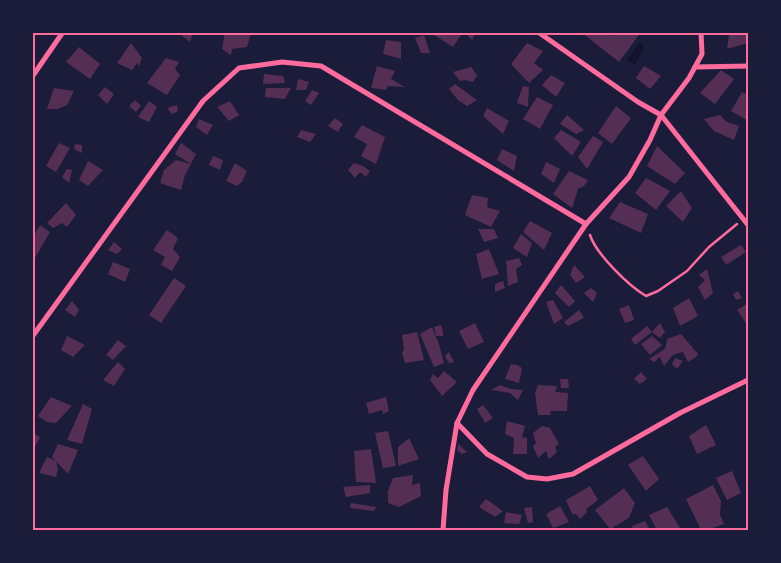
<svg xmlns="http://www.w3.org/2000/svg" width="781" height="563" font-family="'Exo 2',sans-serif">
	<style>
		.water { fill: #12122b }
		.building { fill: #542f53 }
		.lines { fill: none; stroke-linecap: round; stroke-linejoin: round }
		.path { stroke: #ff6b9d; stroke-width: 2.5 }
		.minor { stroke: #ff6b9d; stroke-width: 5 }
		.neatline { fill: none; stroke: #ff6b9d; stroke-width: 2 }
	</style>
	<rect width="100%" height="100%" fill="#1b1b3a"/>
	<path class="water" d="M639 43 644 47 635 65 627 60Z"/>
	<g class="building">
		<path d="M183 32H193L190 42 182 36Z"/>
		<path d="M225 32 251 33 247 47 232 49 231 55 222 49Z"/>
		<path d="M435 32H455L461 35 453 47 434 35Z"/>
		<path d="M464 32H476L472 40Z"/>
		<path d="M581 32H603L611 36 615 32H641L619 62Z"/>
		<path d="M720 32H748V43L727 49 729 34 720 35Z"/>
		<path d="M424 35 430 53H421L415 38Z"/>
		<path d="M386 40 401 42V59L383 54Z"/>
		<path d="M131 43 142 58 139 66 137 63 132 70 117 63Z"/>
		<path d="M527 43 543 51 534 63 543 70 529 83 511 64Z"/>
		<path d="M79 47 100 64 90 79 66 62Z"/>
		<path d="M166 58 179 62 175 69 180 75 167 95 147 83Z"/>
		<path d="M377 66 395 71 391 79 405 87 388 86 386 90 371 88Z"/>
		<path d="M644 66 661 76 650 89 636 78Z"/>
		<path d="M471 67 477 75 473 82 466 80 460 81 453 72Z"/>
		<path d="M721 70 734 79 715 104 700 93Z"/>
		<path d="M264 74 283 76 285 83 263 84Z"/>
		<path d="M551 75 565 83 556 97 542 85Z"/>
		<path d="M298 79 309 82 306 90H296Z"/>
		<path d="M455 84 477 100 467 106 458 100 449 89Z"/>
		<path d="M523 86 529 87 528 107 517 103Z"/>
		<path d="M105 87 114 94 107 104 98 95Z"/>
		<path d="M54 88 74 91 67 105 58 109H47Z"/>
		<path d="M266 88H291L285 99 265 97Z"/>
		<path d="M312 90 319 93 311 105 305 101Z"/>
		<path d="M742 92 748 95V121L731 111Z"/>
		<path d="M537 97 553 105 540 129 523 119Z"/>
		<path d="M135 100 141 106 136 112 129 106Z"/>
		<path d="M149 101 157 107 149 122 138 117Z"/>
		<path d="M230 101 239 115 229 121 217 107Z"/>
		<path d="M177 105 178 111 172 114 167 108Z"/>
		<path d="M616 106 631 118 612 144 598 133Z"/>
		<path d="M487 108 509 121 503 134 483 116Z"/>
		<path d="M567 115 584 130 576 134 560 124Z"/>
		<path d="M720 115 727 122 739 126 734 140 714 131 704 119Z"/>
		<path d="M335 118 343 124 338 132 328 126Z"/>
		<path d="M199 119 213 125 207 135 196 127Z"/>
		<path d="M362 125 385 137 376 164 361 156 367 144 354 137Z"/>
		<path d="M301 130 316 134 310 142 297 137Z"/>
		<path d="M561 130 581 142 572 156 554 138Z"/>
		<path d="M593 136 603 142 587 169 578 157Z"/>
		<path d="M59 143 70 148 56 172 46 166Z"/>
		<path d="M181 143 196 154 185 175 181 190 160 183 164 170 176 160 191 164 175 154Z"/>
		<path d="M75 144 82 145V153L74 149Z"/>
		<path d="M657 146 685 173 675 184 647 166Z"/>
		<path d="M502 149 517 156 514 171 497 160Z"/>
		<path d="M213 156 223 160 220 170 209 165Z"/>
		<path d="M88 161 103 170 88 186 79 180Z"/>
		<path d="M546 162 560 169 554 183 541 174Z"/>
		<path d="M235 163 247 171 242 182 237 186 226 181Z"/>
		<path d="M354 163 363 166 370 171 366 177 360 172 355 178 348 170Z"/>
		<path d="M67 169 72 170 69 183 62 177Z"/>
		<path d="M569 171 588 180 584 186 578 189 572 208 553 194Z"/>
		<path d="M646 178 670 191 656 210 635 193Z"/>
		<path d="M681 191 692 208 683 222 666 206Z"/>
		<path d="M472 195 488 198 487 207 500 211 491 227 465 215Z"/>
		<path d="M620 202 648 214 641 233 609 218Z"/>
		<path d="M66 203 76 215 67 227 62 223 53 228 47 223Z"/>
		<path d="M530 221 552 233 544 250 523 232Z"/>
		<path d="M40 225 50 232 32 263V239Z"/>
		<path d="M478 229H494L498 238 484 242Z"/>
		<path d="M167 230 178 238 173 249 180 257 172 271 161 265 165 257 153 250Z"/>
		<path d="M521 234 532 243 527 257 513 248Z"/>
		<path d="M114 242 122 249 117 254 108 250Z"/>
		<path d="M741 245 746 252 726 265 721 257Z"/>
		<path d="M489 249 499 274 482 279 476 254Z"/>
		<path d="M519 258 522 265 516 269 518 282 508 286 506 261Z"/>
		<path d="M113 262 130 269 125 282 108 274Z"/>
		<path d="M574 265 585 277 576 283 570 275Z"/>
		<path d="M707 269 713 293 705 300 698 287 705 280 699 275Z"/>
		<path d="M174 278 186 286 161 323 149 315Z"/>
		<path d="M503 281 505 288 495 292V284Z"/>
		<path d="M561 285 575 301 569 307 555 293Z"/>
		<path d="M591 288 597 293 593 302 584 293Z"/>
		<path d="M738 291 742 298 736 300 733 294Z"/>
		<path d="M689 298 698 316 680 326 673 308Z"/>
		<path d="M553 300 563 318 554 324 546 302Z"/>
		<path d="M72 301 79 310 75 317 65 310Z"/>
		<path d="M748 303V326L737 310Z"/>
		<path d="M629 305 634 320 625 323 619 309Z"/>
		<path d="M579 310 584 318 568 326 564 322Z"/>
		<path d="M475 323 484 342 468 349 459 331Z"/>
		<path d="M660 323 665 332 660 338 652 332Z"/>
		<path d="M441 325 443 331V336H436L434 327Z"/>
		<path d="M647 326 652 332 635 345 631 339Z"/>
		<path d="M432 327 439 344 444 363 434 367 420 334Z"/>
		<path d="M417 332 424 360 405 363 402 353 404 349 402 335Z"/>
		<path d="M681 334 698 354 696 357 688 362 683 352 673 355 664 366 660 357 654 362 649 359 665 349 667 339Z"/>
		<path d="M67 336 85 345 73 357 61 350Z"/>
		<path d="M652 336 662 345 650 355 641 344Z"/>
		<path d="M118 340 126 346 113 360 106 355Z"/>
		<path d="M449 352 454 362 449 363 445 356Z"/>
		<path d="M675 358 683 361 677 369 672 364Z"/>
		<path d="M118 362 125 369 114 386 103 380Z"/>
		<path d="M511 364 517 365 522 368 519 383 505 379Z"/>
		<path d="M444 371 457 382 442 396 430 380 433 374 438 378Z"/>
		<path d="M641 372 647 379 640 384 634 379Z"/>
		<path d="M560 379H568L569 388H561Z"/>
		<path d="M500 385 511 389 523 390 518 400 510 393 491 390Z"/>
		<path d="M538 385 557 386 555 392 568 393 567 411H550L551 415H538L535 393Z"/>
		<path d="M51 397 72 406 56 423 47 422 38 416Z"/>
		<path d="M386 397 389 411 383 414 382 410 369 414 366 403Z"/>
		<path d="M83 404 92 409 82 444 67 440Z"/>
		<path d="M483 405 493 418 485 423 477 409Z"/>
		<path d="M507 421 525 426 522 437 527 438V454H513L514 438 505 434Z"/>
		<path d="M706 425 716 445 697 454 689 436Z"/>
		<path d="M542 426 550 428 559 444 555 447 557 452 549 459 546 451 538 458 533 446 536 443 533 433Z"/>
		<path d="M388 431 396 466 383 468 375 433Z"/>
		<path d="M32 432 40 437 32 453Z"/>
		<path d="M409 438 419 459 398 466V447Z"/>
		<path d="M58 444 78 450 68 474 52 457Z"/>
		<path d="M458 444 467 452 462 454 457 450Z"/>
		<path d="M371 449 376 483 356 482 354 451Z"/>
		<path d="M643 456 659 479 646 491 628 465Z"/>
		<path d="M47 457 56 461 58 469 56 477 39 473Z"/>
		<path d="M732 471 741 493 727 500 716 478Z"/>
		<path d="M413 475 412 485 420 483 421 496 399 507 388 503V491L393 478Z"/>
		<path d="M370 485V493L346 497 343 487Z"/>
		<path d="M713 485 721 501 720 515 724 524 707 530H701L686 499Z"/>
		<path d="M590 486 598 500 586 509 587 512 580 519 576 514H572L566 500Z"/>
		<path d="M624 488 635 503 629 518 610 529 595 510Z"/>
		<path d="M486 499 503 511 495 517 479 507Z"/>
		<path d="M351 503 376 507 374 511 350 508Z"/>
		<path d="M560 506 569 522 553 528 546 514Z"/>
		<path d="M532 507 533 522 528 523 524 508Z"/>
		<path d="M667 507 680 528 675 530H657L649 515Z"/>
		<path d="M506 512 522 515 519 524 504 523Z"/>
		<path d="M645 521 650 530H633L632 526Z"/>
	</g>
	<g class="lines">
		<path class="path" d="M590 235C596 254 629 286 646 296L658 291 687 271 709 247 737 224"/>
		<g class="minor">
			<path d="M538 32 638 102 661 115 748 225"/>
			<path d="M695 67 748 66"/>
			<path d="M32 77 63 32"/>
			<path d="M32 337 203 101 239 68 282 62 321 66 586 224"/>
			<path d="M457 423 487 454 527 477 547 479 573 474 680 413 748 380"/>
			<path d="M443 530 446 490 457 423 473 390 586 224 629 177 650 140 661 115 689 78 702 54 701 32"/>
		</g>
	</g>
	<rect width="781" height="563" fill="none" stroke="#1b1b3a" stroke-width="68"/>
	<rect x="34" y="34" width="713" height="495" class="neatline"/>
</svg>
